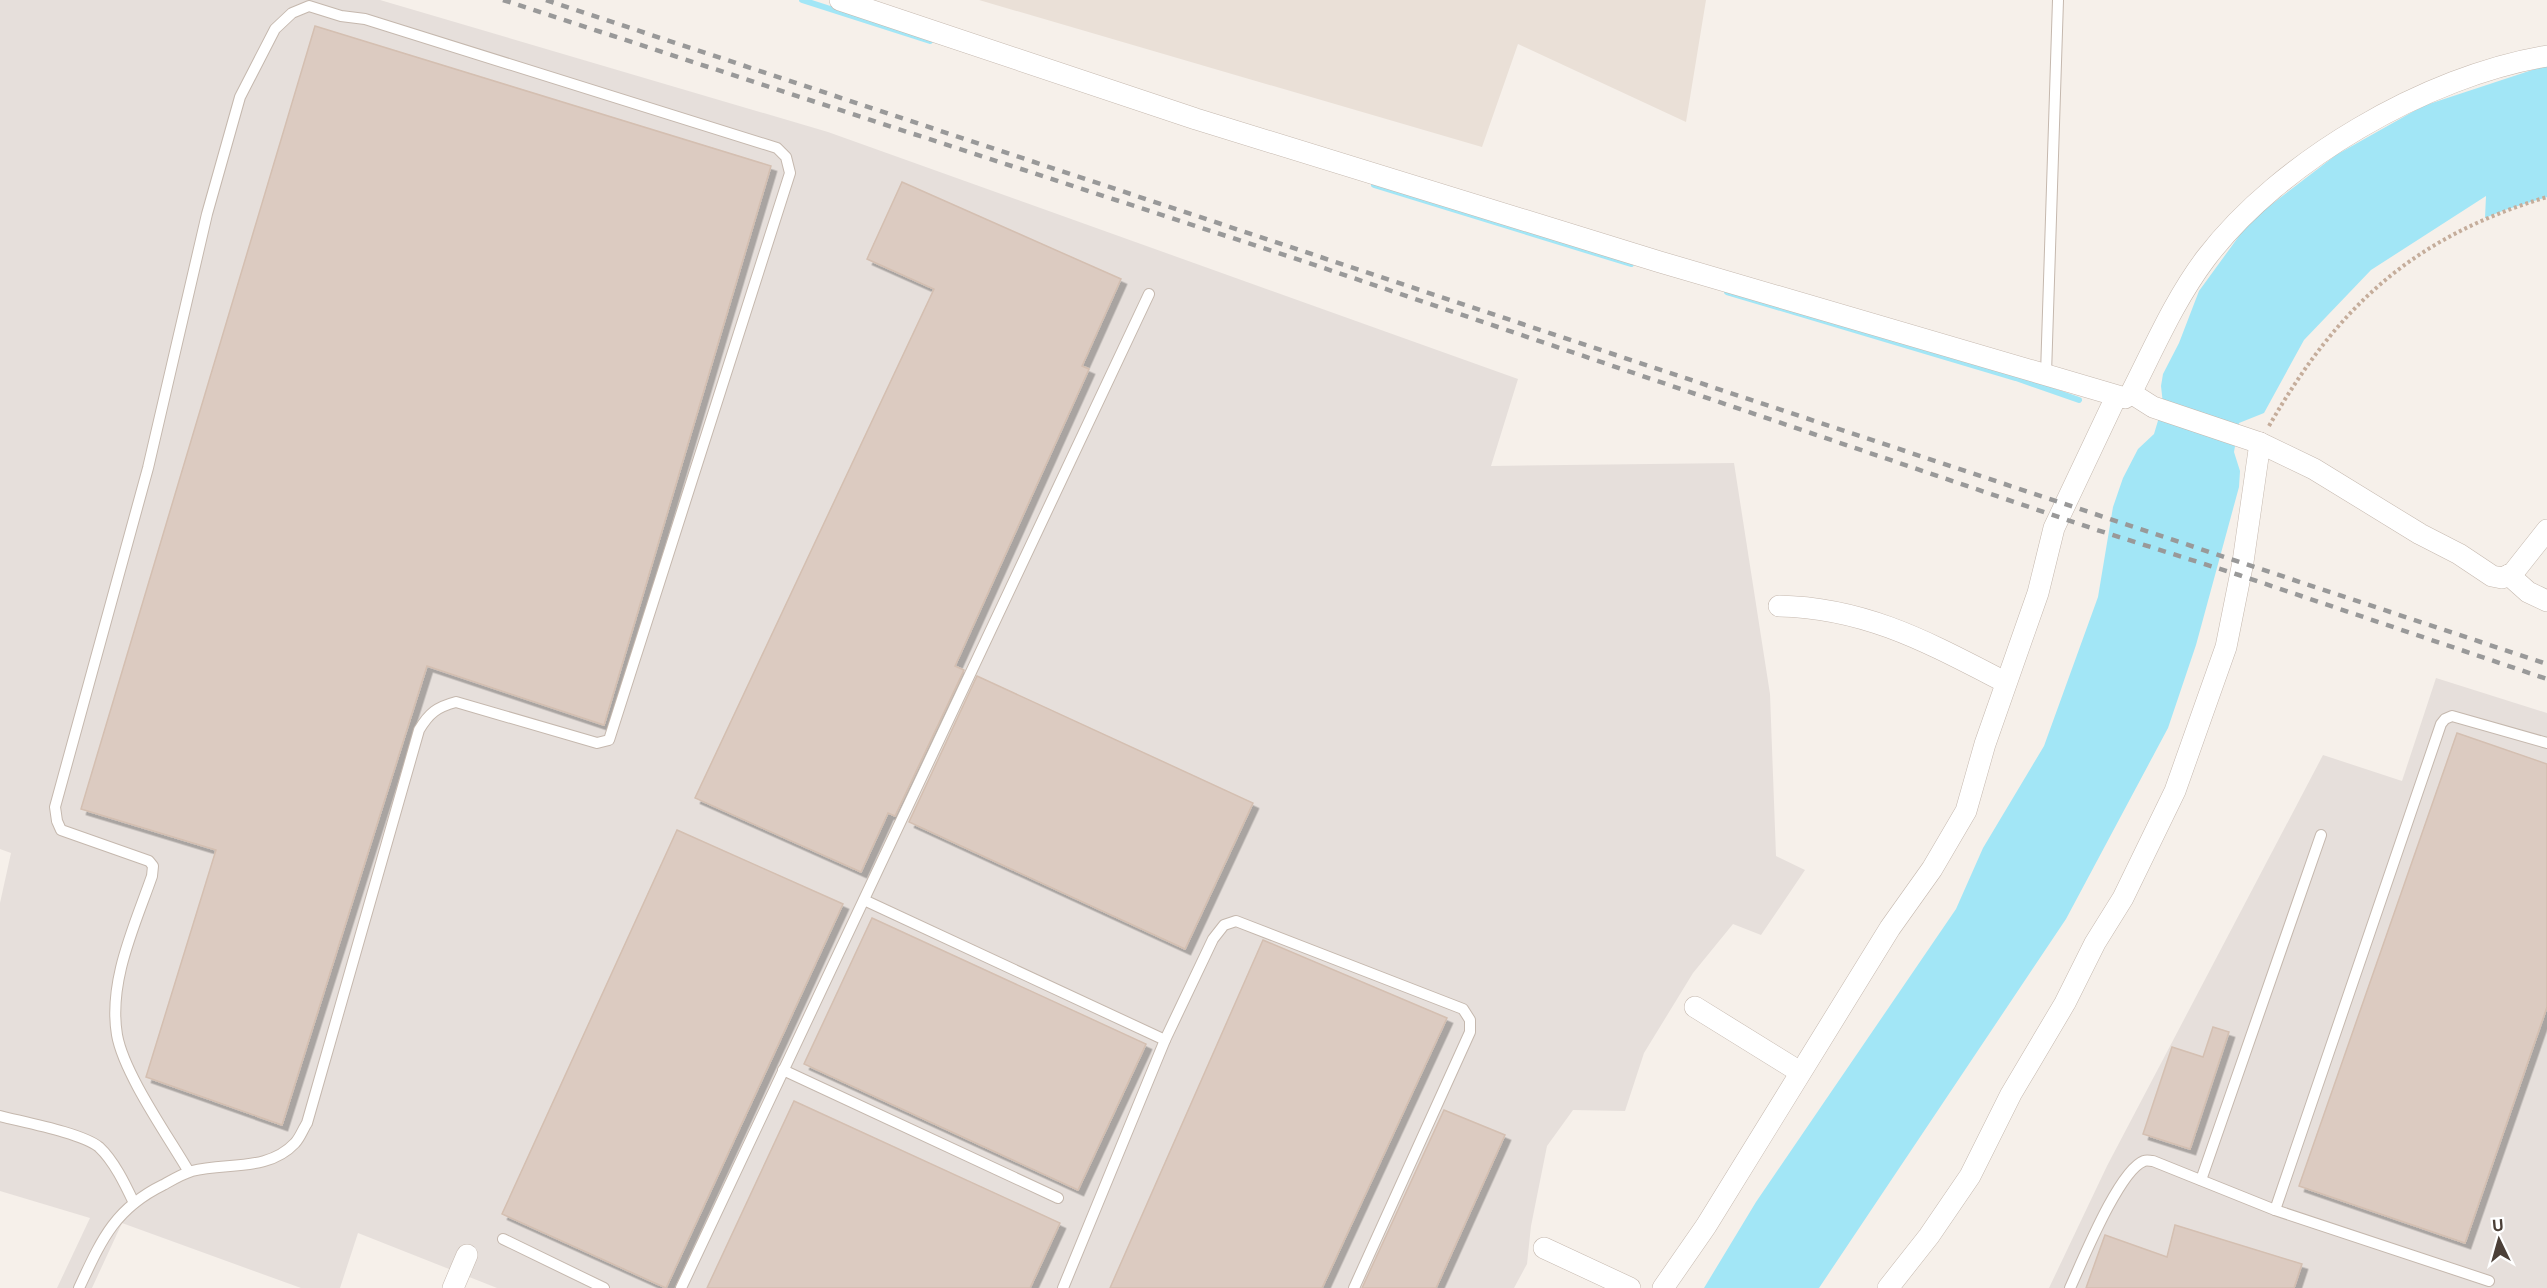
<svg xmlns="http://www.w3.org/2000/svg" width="2547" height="1288" font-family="'Public Sans',sans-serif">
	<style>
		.residential { fill: #eae0d7 }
		.industrial { fill: #e6dfdb }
		.water { fill: #a2e6f6 }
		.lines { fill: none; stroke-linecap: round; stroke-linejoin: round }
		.stream { stroke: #a2e6f6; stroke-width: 6 }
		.building { fill: #dccbc1; stroke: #d4bfb1; stroke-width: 1.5; filter: url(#shadow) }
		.service-casing { stroke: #c5b8ae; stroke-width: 12 }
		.minor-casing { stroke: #c5b8ae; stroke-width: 22 }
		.path { stroke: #c5ad9b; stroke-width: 4; stroke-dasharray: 3 3; stroke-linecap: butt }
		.service { stroke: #fff; stroke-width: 10 }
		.minor { stroke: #fff; stroke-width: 21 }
		.rail { stroke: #999; stroke-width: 4.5; stroke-dasharray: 8 8; stroke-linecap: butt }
	</style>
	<defs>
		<filter id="shadow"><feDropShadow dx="5.5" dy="5.5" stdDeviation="0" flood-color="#0004"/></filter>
	</defs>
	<rect width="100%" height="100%" fill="#f6f0ea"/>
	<path class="residential" d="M979 0H1706L1686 122 1518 44 1482 147Z"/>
	<g class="industrial">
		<path d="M0 0H380L828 132 1518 379 1491 466 1734 463 1770 694 1776 856 1805 870 1761 935 1733 924 1693 973 1644 1053 1625 1111 1573 1110 1547 1146 1531 1226 1527 1264 1514 1288H497L358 1233 340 1288H301L122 1223 92 1288H57L90 1218 0 1191V903L11 853 0 849Z"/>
		<path d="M2436 678 2547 713V1288H2049L2107 1166 2323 755 2402 781Z"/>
	</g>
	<path class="water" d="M2547 65V197L2505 210 2485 218 2486 196 2371 270 2304 340 2264 413 2239 423 2234 452 2240 471 2239 487 2196 645 2168 728 2066 919 1819 1288H1704L1756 1202 1956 909 1983 848 2044 746 2098 597 2113 507 2123 478 2138 449 2154 434 2163 404 2161 386 2163 374 2179 343 2199 291 2250 221 2336 155 2423 106Z"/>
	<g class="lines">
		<g class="stream">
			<path d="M802 0 930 41"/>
			<path d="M1374 185 1631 264"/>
			<path d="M1727 292 2016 378 2079 400"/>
		</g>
	</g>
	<g class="building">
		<path d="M315 26 771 166 604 725 427 666 282 1125 146 1077 216 850 81 809Z"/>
		<path d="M902 182 1121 279 1082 366 1089 369 955 666 964 670 895 816 888 813 861 872 695 798 934 289 867 259Z"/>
		<path d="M977 676 1253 803 1185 949 909 822Z"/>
		<path d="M2457 733 2547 764V1007L2465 1243 2299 1186Z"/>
		<path d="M677 830 843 904 666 1288 502 1214Z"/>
		<path d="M872 918 1146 1044 1078 1190 804 1064Z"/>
		<path d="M1263 940 1447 1018 1322 1288H1110Z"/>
		<path d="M2213 1027 2229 1032 2190 1149 2143 1134 2172 1047 2203 1057Z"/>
		<path d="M794 1101 1060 1223 1030 1288H707Z"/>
		<path d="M1444 1110 1505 1135 1436 1288H1362Z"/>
		<path d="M2175 1225 2302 1264 2294 1288H2086L2105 1235 2167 1257Z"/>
	</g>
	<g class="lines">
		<g class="service-casing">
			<g id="service">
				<path d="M2046 374 2058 0"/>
				<path d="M864 900 1165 1040"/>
				<path d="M783 1070 1058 1198"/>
				<path d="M0 1116C23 1122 82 1133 99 1147 114 1161 125 1184 134 1203"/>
				<path d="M2201 1180 2321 835"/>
				<path d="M2275 1210 2441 724 2445 719 2452 716 2547 743"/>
				<path d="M503 1239 604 1288"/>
				<path d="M79 1288C101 1241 114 1209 163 1185 172 1180 182 1174 192 1171 226 1162 268 1172 295 1143 300 1138 303 1129 307 1123L419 730C429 713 437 707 456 702L597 743 609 740 790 173 786 157 777 148 365 19 341 16 309 6 292 13 275 29 240 97 207 214 148 468 55 807 57 821 61 830 149 861 153 866 152 876C135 925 108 981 117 1035 124 1074 168 1136 189 1172"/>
				<path d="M681 1288 1149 294"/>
				<path d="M1063 1288 1165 1040 1213 939 1224 925 1236 921 1463 1009 1470 1020V1032L1354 1288"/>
				<path d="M2070 1288C2082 1262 2119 1170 2144 1161 2147 1160 2150 1161 2153 1161L2275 1210 2489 1281"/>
			</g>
		</g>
		<g class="minor-casing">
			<g id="minor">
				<path d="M840 0 1196 119 1660 262 2125 398 2131 393C2154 348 2175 299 2206 258 2280 161 2426 76 2547 56"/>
				<path d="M2131 393 2153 407 2260 443 2314 469 2420 534 2459 554 2492 576 2502 578 2513 573 2547 530"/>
				<path d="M2509 575 2528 592 2547 601"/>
				<path d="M1779 606C1867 608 1929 643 2005 682"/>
				<path d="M1695 1007 1800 1072"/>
				<path d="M1544 1248 1630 1288"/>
				<path d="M453 1288 467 1255"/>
				<path d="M1663 1288 1706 1226 1890 928 1932 869 1966 811 1985 744 2038 593 2054 528 2116 397"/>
				<path d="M1888 1288 1929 1236 1970 1176 2011 1094 2065 1003 2095 943 2123 898 2175 791 2226 647 2243 562 2260 443"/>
			</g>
		</g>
		<path class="path" d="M2269 426C2338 306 2413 237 2547 197"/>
		<use href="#service" class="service"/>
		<use href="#minor" class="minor"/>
		<g class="rail">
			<path d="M503 0 1306 262 2097 530 2239 575 2547 679"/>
			<path d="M546 0 2547 664"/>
		</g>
	</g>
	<g transform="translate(2499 1240) rotate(355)" stroke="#ffffff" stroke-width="4.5" paint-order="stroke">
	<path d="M0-4.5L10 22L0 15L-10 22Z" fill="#4b3f37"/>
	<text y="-9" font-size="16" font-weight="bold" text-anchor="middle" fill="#4b3f37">U</text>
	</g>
</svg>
